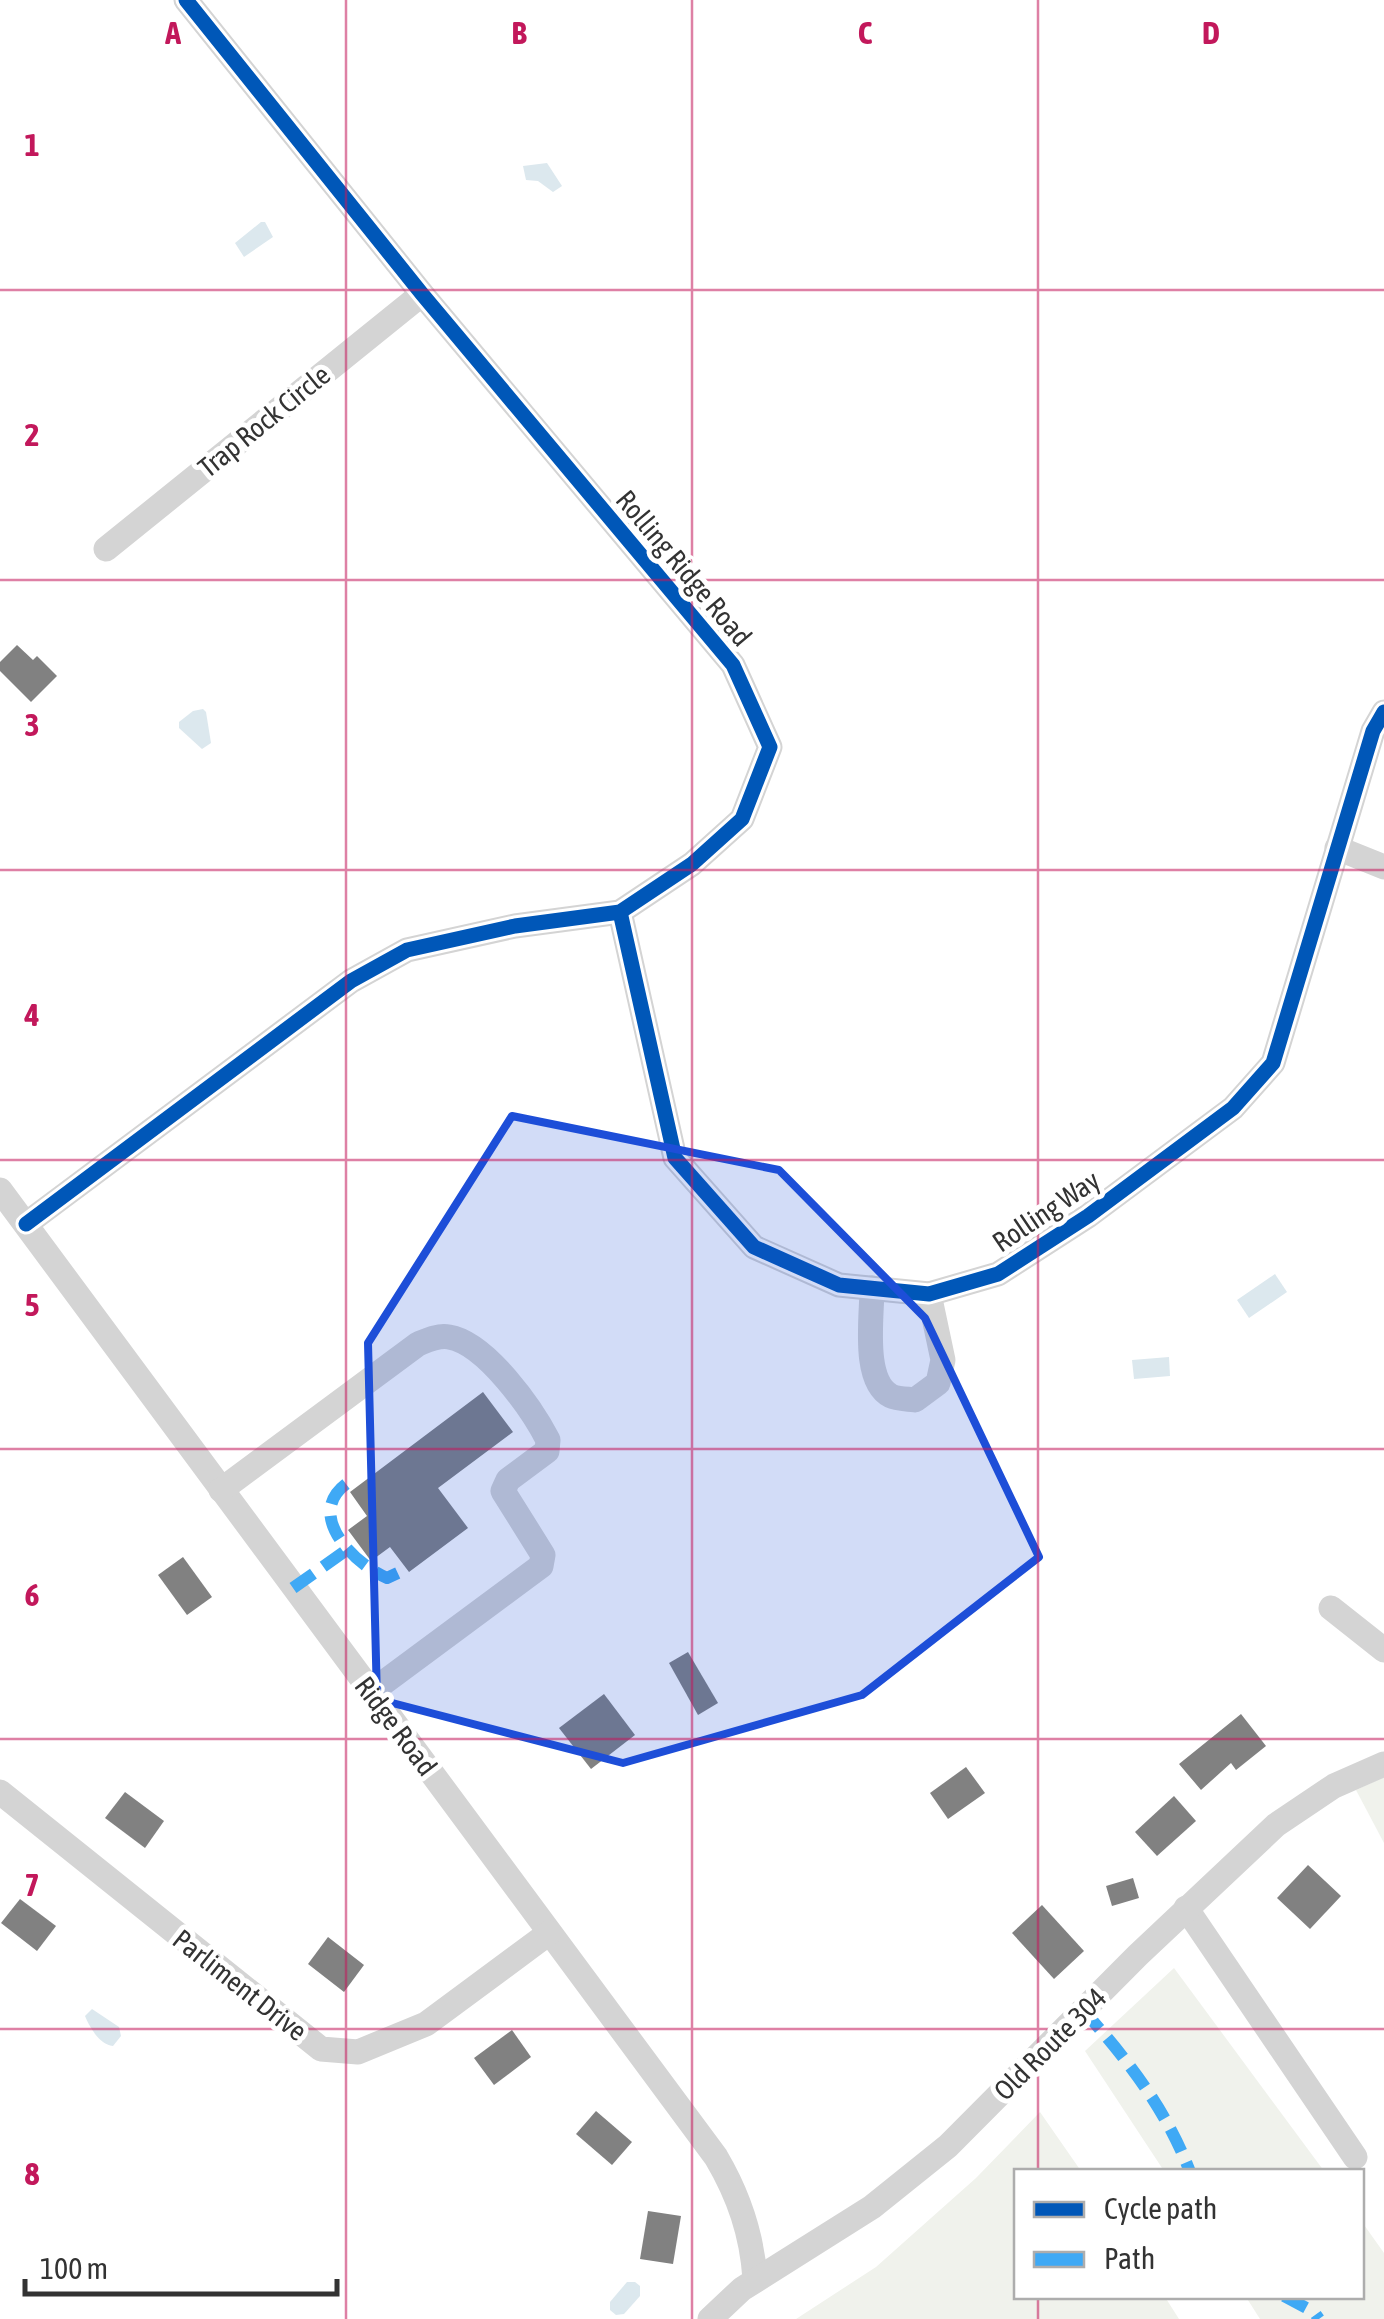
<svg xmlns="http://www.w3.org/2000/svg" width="1384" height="2319" font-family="'Asap Condensed',sans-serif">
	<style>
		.green { fill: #f0f2ec }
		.water { fill: #dce8ee }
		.building { fill: #818181 }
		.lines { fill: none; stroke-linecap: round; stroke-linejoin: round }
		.minor { stroke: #d4d4d4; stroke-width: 25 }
		.quiet { stroke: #3fa9f5; stroke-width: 12; stroke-dasharray: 25 12; stroke-linecap: butt }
		.cycleway-casing { stroke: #fff; stroke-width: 21 }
		.cycleway { stroke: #0057b8; stroke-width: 15 }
		.marked { fill: #1d4ed8; fill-opacity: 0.2; stroke: #1d4ed8; stroke-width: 8; stroke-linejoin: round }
		.grid { fill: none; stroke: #c2185b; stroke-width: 2.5; stroke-opacity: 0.55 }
		.labels { text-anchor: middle; stroke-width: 10; stroke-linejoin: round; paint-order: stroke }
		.street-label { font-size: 28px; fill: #333; stroke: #fff }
		.grid-label { font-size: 32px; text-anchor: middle; font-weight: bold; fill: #c2185b; stroke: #fff; stroke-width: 10; stroke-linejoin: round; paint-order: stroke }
	</style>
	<rect width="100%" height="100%" fill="#fff"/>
	<g class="green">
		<path d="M1384 1777V1843L1356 1790Z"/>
		<path d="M1174 1968 1324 2171H1164L1085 2051Z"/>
		<path d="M1040 2112 1081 2171 1016 2172V2296L1165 2297 1179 2319H796L876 2267 976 2178Z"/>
		<path d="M1362 2222 1384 2253V2319H1260L1246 2297 1362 2296Z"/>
	</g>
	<g class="water">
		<path d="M547 163 562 186 553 192 538 181 526 180 523 166Z"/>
		<path d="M261 222H265L273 237 244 257 235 243Z"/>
		<path d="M203 709 206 712 211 743 202 749 179 728V722L193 711Z"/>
		<path d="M1275 1274 1287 1292 1249 1318 1237 1300Z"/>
		<path d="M1169 1357 1170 1376 1134 1379 1132 1360Z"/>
		<path d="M92 2009 119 2027 121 2036 113 2046C100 2045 90 2028 85 2016Z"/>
		<path d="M627 2282H635L640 2286V2296L624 2314 616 2315 610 2310V2302Z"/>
	</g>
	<g class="building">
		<path d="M17 645 33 660 37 656 57 676 31 702 0 671V662Z"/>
		<path d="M483 1392 513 1432 438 1488 468 1528 409 1572 390 1547 371 1561 348 1530 367 1516 350 1492Z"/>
		<path d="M183 1557 212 1597 187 1615 158 1575Z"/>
		<path d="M688 1652 718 1703 698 1715 669 1663Z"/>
		<path d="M604 1694 635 1735 591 1769 559 1728Z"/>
		<path d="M1241 1714 1266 1746 1236 1770 1231 1763 1201 1790 1179 1764Z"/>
		<path d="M966 1767 985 1793 948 1819 930 1793Z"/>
		<path d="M125 1792 164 1821 145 1848 105 1818Z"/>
		<path d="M1174 1796 1196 1821 1157 1856 1135 1832Z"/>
		<path d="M1308 1865 1341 1896 1310 1929 1277 1898Z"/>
		<path d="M1133 1878 1139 1898 1112 1906 1106 1886Z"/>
		<path d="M20 1899 56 1926 37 1951 1 1923Z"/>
		<path d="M1042 1905 1084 1951 1054 1979 1012 1933Z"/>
		<path d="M328 1937 364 1965 344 1992 308 1964Z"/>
		<path d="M512 2030 531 2057 494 2085 474 2058Z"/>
		<path d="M596 2111 632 2142 612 2165 576 2134Z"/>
		<path d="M648 2211 681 2216 673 2264 640 2259Z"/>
	</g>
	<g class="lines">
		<g class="minor">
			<path d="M106 549 422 294"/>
			<path d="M1337 848 1384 867"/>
			<path d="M620 912 675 1158 754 1247 839 1285 929 1294 998 1274 1088 1216 1233 1108 1273 1063 1373 731 1384 712"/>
			<path d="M0 1190 716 2157C739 2196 752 2234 755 2279"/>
			<path d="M26 1224 351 981 407 950 515 926 620 912 692 864 742 819 770 747 733 665 422 294 186 0"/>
			<path d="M872 1288C872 1317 862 1381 891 1396 897 1399 908 1399 915 1400L938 1383 943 1360 929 1294"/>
			<path d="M221 1490 418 1344C428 1340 438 1335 449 1337 486 1343 532 1409 548 1440L547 1451 508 1480 503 1491 543 1555 541 1566 371 1692"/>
			<path d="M1331 1608 1384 1650"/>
			<path d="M0 1792 321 2049 358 2052 426 2024 549 1933"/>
			<path d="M1186 1908 1355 2157"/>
			<path d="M710 2319 742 2289 872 2207 948 2146 1138 1955 1276 1825 1334 1786 1384 1764"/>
		</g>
		<g class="quiet">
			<path d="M346 1484C305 1515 354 1564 387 1578L404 1570"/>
			<path d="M293 1588 348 1549"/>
			<path d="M1083 2010C1127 2059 1166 2109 1190 2172"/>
			<path d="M1284 2296 1314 2312 1319 2319"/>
		</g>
		<g class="cycleway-casing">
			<g id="cycleway">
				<path d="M620 912 675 1158 754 1247 839 1285 929 1294 998 1274 1088 1216 1233 1108 1273 1063 1373 731 1384 712"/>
				<path d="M26 1224 351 981 407 950 515 926 620 912 692 864 742 819 770 747 733 665 422 294 186 0"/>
			</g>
		</g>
		<use href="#cycleway" class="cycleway"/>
	</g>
	<path class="marked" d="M512 1116 779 1170 925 1318 1039 1557 862 1695 623 1763 377 1699 368 1343Z"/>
	<path class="grid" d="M346 0V2319M692 0V2319M1038 0V2172M0 290H1384M0 580H1384M0 870H1384M0 1160H1384M0 1449H1384M0 1739H1384M0 2029H1384M1038 2296V2319"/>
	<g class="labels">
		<g class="street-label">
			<text transform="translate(264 421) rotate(-39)" y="10">Trap Rock Circle</text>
			<text transform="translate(684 568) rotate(50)" y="10">Rolling Ridge Road</text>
			<text transform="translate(1046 1211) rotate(-34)" y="10">Rolling Way</text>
			<text transform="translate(396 1726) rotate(53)" y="10">Ridge Road</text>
			<text transform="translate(240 1985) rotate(38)" y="10">Parliment Drive</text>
			<text transform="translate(1050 2044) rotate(-45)" y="10">Old Route 304</text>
		</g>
	</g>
	<g class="grid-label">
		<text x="173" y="44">A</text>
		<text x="519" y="44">B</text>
		<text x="865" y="44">C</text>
		<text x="1211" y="44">D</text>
		<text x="32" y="156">1</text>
		<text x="32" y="446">2</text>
		<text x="32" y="736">3</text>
		<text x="32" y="1026">4</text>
		<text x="32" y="1316">5</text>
		<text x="32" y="1606">6</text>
		<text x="32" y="1896">7</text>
		<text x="32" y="2185">8</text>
	</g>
	<rect x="1014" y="2169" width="350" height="130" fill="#ffffff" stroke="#adadad" stroke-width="2.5"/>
	<rect x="1034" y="2202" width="50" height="15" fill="#0057b8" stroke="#adadad" stroke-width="2.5"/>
	<text x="1104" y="2219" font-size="30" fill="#333333">Cycle path</text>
	<rect x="1034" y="2252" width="50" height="15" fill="#3fa9f5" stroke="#adadad" stroke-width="2.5"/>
	<text x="1104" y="2269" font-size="30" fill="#333333">Path</text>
	<path d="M25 2279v15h312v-15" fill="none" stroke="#333333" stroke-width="5"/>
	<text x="40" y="2279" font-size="30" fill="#333333" stroke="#ffffff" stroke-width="8" paint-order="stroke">100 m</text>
</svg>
